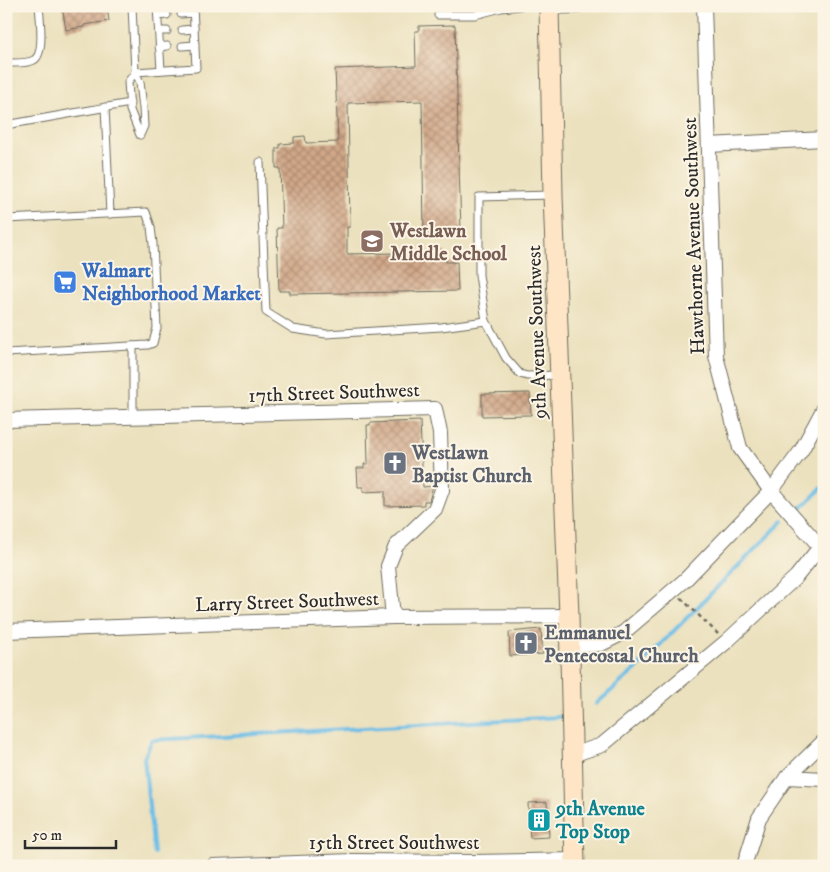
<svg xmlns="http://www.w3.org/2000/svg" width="830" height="872" font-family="'IM FELL DW Pica',serif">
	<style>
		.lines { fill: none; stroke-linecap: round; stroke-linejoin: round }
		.stream { stroke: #6bbde7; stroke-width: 4 }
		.building { fill: url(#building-cross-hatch) }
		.lane-casing { stroke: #6e6b5e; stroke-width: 9 }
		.street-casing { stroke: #6e6b5e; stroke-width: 16 }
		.secondary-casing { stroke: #6e6b5e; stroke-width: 21 }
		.path { stroke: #6e6b5e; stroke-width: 2.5; stroke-dasharray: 4 4; stroke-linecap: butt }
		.lane { stroke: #fff; stroke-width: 7 }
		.street { stroke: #fff; stroke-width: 14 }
		.secondary { stroke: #fde5c5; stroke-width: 19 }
		.labels { text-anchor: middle; stroke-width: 4; stroke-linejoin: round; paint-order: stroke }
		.education-label { font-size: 20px; font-weight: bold; fill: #785e54; stroke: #fcf5e5; text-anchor: start }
		.street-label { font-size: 20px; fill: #2b2b2b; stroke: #fcf5e5 }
		.shop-label { font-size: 20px; font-weight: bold; fill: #366cbe; stroke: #fcf5e5; text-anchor: start }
		.worship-label { font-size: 20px; font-weight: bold; fill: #5b616d; stroke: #fcf5e5; text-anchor: start }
		.culture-label { font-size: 20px; font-weight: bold; fill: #0d838f; stroke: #fcf5e5; text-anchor: start }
	</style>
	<defs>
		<pattern id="building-cross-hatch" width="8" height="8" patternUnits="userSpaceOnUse" patternTransform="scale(1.25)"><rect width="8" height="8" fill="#d1a788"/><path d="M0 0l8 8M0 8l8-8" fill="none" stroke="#aa886f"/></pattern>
	</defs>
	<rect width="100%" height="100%" fill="#fcf5e5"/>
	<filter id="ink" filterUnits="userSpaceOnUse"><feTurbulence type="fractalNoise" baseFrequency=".02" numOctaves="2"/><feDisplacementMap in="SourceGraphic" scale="10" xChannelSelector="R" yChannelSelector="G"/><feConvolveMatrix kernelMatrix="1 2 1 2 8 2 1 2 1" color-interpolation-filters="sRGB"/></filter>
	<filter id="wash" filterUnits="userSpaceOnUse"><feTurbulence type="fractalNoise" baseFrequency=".0096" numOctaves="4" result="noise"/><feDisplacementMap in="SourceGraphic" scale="20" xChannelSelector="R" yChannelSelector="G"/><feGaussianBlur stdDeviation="1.12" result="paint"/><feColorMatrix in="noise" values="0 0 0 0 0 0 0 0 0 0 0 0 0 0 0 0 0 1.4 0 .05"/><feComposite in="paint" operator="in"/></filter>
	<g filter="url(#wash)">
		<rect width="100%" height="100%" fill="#ebe1be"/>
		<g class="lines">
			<g class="stream">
				<path d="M799 510 824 486"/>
				<path d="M596 704 635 670 783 521"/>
				<path d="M154 853 144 758 152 740 560 717"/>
			</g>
		</g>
		<g id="blocks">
			<g class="building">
				<path d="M62 6H107L109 21 84 25V27L66 30Z"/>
				<path d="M455 25 461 233 424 234 422 101 348 103 350 227H347V254L446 252V262H457L458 291 290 294V291H279L277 228H282L280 168H276V148H280V144L294 143V137L305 136 306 143 338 142 335 69 416 66 415 31H419V26Z"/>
				<path d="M530 393 531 415 482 416V394Z"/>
				<path d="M420 421 423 487 433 486 429 501H424V505L385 506V491L363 492V487H358L357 468H364V464H368L367 425H370V423Z"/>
				<path d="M541 629 543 654 510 656 509 632Z"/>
				<path d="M547 802 549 837 530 838 528 803Z"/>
			</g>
		</g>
	</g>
	<g filter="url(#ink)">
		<use href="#blocks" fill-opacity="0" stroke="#6e6b5e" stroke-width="1"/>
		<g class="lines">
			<g class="lane-casing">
				<g id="lane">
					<path d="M132 6 135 72 140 82 143 108 144 126 140 135 130 110 128 82 135 72 196 68 193 6"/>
					<path d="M157 6 161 70"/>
					<path d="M181 14 193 13"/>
					<path d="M438 15H475L501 8 520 6"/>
					<path d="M158 16 167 15"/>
					<path d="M182 30 194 29"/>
					<path d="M159 31H167"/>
					<path d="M182 46 195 45"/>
					<path d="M159 47 167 46"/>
					<path d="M6 63C15 63 26 64 34 60 45 54 40 18 39 6"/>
					<path d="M105 107 110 214"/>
					<path d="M6 125 130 103"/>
					<path d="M260 162 266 312 293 329 326 334 441 327 486 321"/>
					<path d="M552 195 479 197V275L486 321 506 358 520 374 527 376 559 375"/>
					<path d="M6 219 146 212 151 227 153 244 157 328 153 343 148 345 6 353"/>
					<path d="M133 346V418"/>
				</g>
			</g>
			<g class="street-casing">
				<g id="street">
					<path d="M704 6 716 356 740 448 771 491 824 551"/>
					<path d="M549 7 577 6"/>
					<path d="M709 145 824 139"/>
					<path d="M6 420 435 409 440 433 442 490 435 509 396 546 388 566 393 617"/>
					<path d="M6 631 393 617 569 616"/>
					<path d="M569 646 601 644 623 633 685 580 771 491 801 451 824 408"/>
					<path d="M572 755 602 745 726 642 796 577 824 542"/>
					<path d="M787 777 824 779"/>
					<path d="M213 866 353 861 472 862 575 860"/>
					<path d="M744 866 759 818 787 777 824 741"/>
				</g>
			</g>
			<g class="secondary-casing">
				<path id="secondary" d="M549 6 553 195 569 616 575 866"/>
			</g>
			<path class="path" d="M681 598 718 634"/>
			<use href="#lane" class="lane"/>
			<use href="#street" class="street"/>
			<use href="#secondary" class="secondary"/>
		</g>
	</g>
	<defs>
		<g id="school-square" transform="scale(1.25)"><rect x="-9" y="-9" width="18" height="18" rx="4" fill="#8d6e63" stroke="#fcf5e5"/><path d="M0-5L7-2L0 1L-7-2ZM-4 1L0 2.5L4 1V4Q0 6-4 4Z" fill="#fff"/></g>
		<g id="supermarket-square" transform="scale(1.25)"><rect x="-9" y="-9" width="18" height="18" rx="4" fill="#3f7fe0" stroke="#fcf5e5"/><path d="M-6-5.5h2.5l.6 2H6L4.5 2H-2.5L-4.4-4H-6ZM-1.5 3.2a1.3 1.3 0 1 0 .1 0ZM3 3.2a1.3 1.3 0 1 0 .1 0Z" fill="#fff"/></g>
		<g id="church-square" transform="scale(1.25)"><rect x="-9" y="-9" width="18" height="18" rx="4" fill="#6b7280" stroke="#fcf5e5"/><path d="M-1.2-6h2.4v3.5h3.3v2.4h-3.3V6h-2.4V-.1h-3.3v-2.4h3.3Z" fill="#fff"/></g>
		<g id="building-square" transform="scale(1.25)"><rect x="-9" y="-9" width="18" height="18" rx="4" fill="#0f9aa8" stroke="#fcf5e5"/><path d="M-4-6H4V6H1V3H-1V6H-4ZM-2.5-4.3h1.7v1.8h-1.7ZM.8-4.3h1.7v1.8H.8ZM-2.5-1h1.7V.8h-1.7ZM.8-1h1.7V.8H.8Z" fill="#fff"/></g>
	</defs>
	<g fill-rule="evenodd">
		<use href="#school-square" x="372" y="241"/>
		<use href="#supermarket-square" x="65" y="282"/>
		<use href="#church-square" x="395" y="463"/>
		<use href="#church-square" x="526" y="643"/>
		<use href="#building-square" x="539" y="820"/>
	</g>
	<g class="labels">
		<g class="education-label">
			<text x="390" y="237">Westlawn<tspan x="390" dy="23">Middle School</tspan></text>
		</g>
		<g class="street-label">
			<text transform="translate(693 236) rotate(-92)" y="7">Hawthorne Avenue Southwest</text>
			<text transform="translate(536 332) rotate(-92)" y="7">9th Avenue Southwest</text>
			<text transform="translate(334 392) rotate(-2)" y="7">17th Street Southwest</text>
			<text transform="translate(287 601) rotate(-2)" y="7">Larry Street Southwest</text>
			<text x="394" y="849">15th Street Southwest</text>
		</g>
		<g class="shop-label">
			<text x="82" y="277">Walmart<tspan x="82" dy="23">Neighborhood Market</tspan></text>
		</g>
		<g class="worship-label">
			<text x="412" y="459">Westlawn<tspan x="412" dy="23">Baptist Church</tspan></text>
			<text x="544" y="639">Emmanuel<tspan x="544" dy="23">Pentecostal Church</tspan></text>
		</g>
		<g class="culture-label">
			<text x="556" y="815">9th Avenue<tspan x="556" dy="23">Top Stop</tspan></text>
		</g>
	</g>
	<rect width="830" height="872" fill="none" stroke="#fcf5e5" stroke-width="25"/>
	<path d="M25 840v8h91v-8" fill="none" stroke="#2b2b2b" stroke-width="2.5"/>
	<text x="32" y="840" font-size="15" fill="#2b2b2b" stroke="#fcf5e5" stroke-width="4" paint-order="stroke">50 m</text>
</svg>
